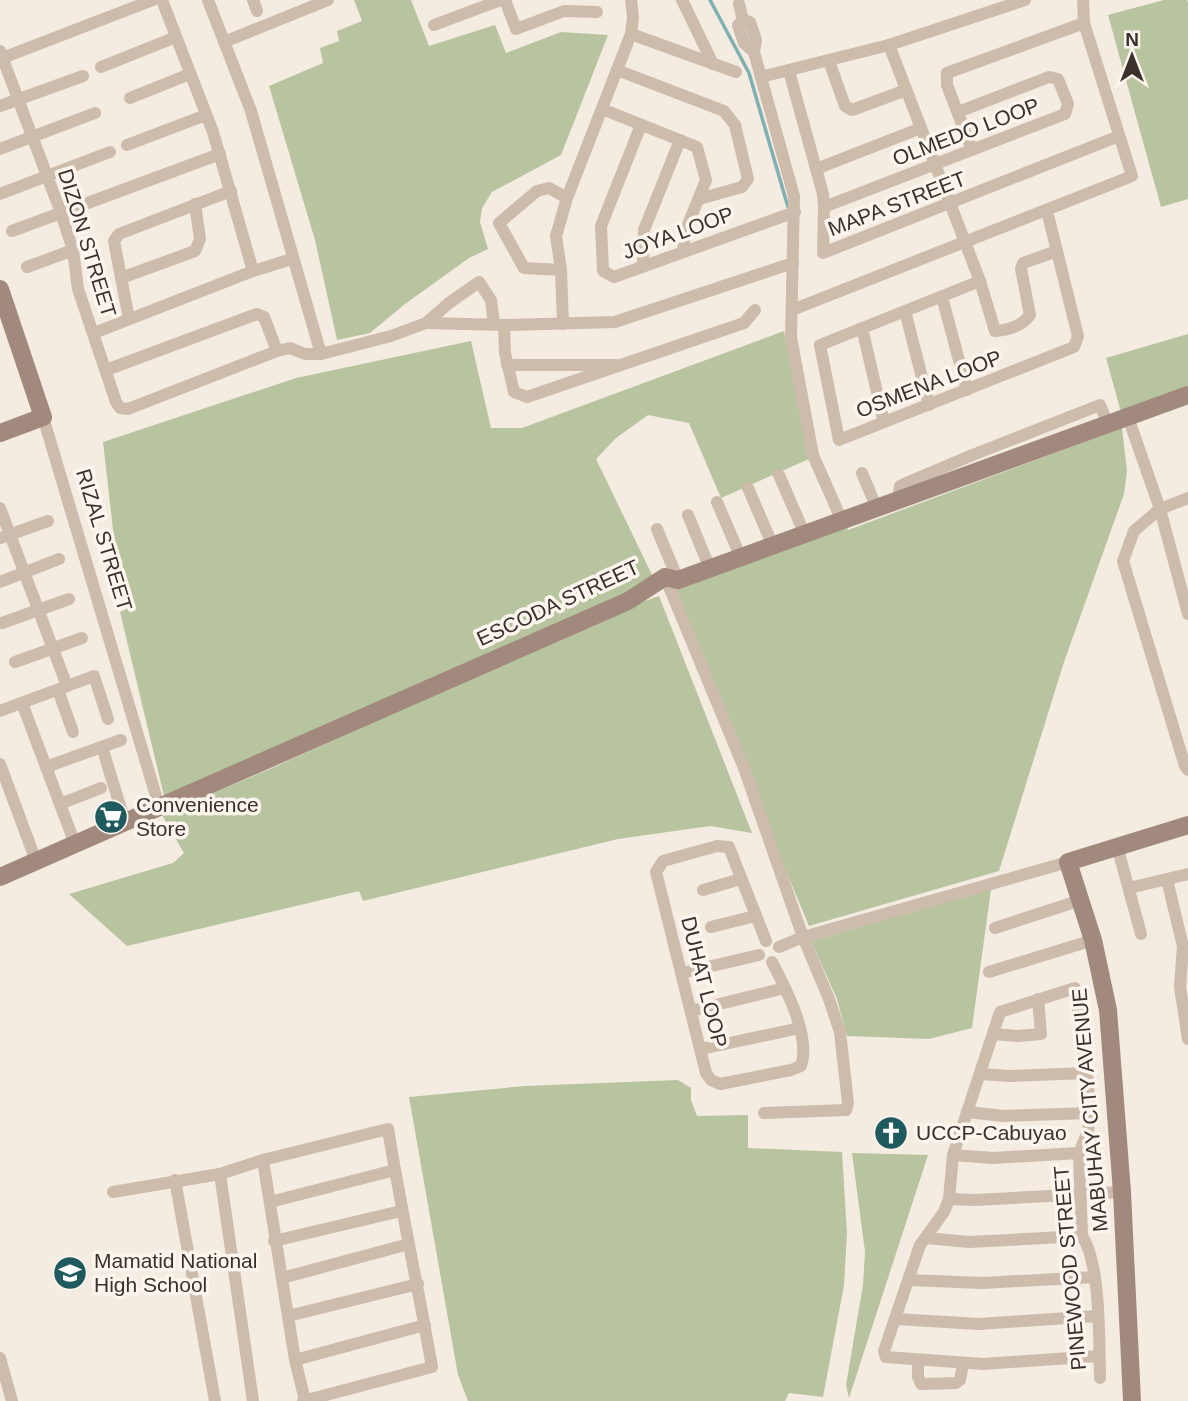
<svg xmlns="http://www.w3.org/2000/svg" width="1188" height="1401" font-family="Arial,sans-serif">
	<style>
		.green { fill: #b8c4a0 }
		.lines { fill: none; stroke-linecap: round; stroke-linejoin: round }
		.stream { stroke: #7fb0b2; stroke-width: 3.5 }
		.street { stroke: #cdbbac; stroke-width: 12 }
		.secondary { stroke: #a18a7d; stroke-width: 18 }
		.labels { text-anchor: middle; stroke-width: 7; stroke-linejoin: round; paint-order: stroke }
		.street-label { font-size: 21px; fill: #3b302b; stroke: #fbf5ee }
		.poi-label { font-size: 21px; fill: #3b302b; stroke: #fbf5ee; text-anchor: start }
	</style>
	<rect width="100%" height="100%" fill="#f4ebe1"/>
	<g class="green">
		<path d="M354 0H411L429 46 495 25 506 53 561 32 608 35 561 155 492 192 482 208 480 222 488 249 469 258 405 304 370 333 337 340 315 240 269 86 323 63 320 48 339 41 337 31 362 21Z"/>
		<path d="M1164 0H1187L1188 3V199L1161 207 1108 15Z"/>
		<path d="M784 331 809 459 721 498 689 423 648 415 616 438 596 459 655 581 164 796 120 612 128 608 117 564 103 442 296 378 471 341 491 428H522Z"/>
		<path d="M1188 334V387L1121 412 1106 358Z"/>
		<path d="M1122 428 1127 471 1124 494 1064 662 999 871 809 926 668 590 847 527 848 530Z"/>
		<path d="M659 596 752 833 710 826 618 839 363 901 359 891 127 946 69 894 173 863 184 853 162 815 270 769 627 607Z"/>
		<path d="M991 889 972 1028 929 1039 847 1036 837 999 811 941Z"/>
		<path d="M678 1080 691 1088V1100L697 1116 748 1115V1148L842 1152 847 1233 844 1285 823 1397 789 1393 785 1401H468L458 1375 409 1097 525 1086Z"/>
		<path d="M852 1153 928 1155 849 1398 846 1385 863 1285 865 1252Z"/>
	</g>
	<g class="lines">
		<path class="stream" d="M710 0 749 73 788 207"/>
		<g class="street">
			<path d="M162 0 213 132 253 271"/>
			<path d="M208 0 251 111 321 354"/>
			<path d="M253 0 257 11"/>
			<path d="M505 0 516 29 564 11 597 12"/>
			<path d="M682 0 713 64"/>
			<path d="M739 4 743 20 738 25 744 43 754 52"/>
			<path d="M743 20 750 22 756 40 754 52 794 196 791 337 813 455 842 521"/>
			<path d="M434 25 501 0"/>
			<path d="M631 34 736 72"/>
			<path d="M224 42 328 0"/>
			<path d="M889 45 980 281 995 331C1009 330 1022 326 1030 315L1021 269 1023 263 1057 251"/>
			<path d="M0 51 61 213 73 250 78 289 116 402 120 408 128 409 277 351 290 348 305 354H321L391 336 426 323 449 303 479 282 491 300 494 324"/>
			<path d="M0 59 153 0"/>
			<path d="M829 61 845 106 852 110 906 90"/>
			<path d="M101 67 176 37"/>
			<path d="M617 70 724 111 735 125 748 179 742 187 699 199"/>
			<path d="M789 71 823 194 824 207 823 253 1119 136"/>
			<path d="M761 77 889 45 1025 0"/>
			<path d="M130 98 190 74"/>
			<path d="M0 106 83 76"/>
			<path d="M602 109 697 147 706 180 685 232 683 251"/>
			<path d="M641 125 601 226 603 271 614 277 795 212"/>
			<path d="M127 145 206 115"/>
			<path d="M0 149 95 113"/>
			<path d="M972 150 947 85V73L1084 23"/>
			<path d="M816 169 921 128"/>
			<path d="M0 194 110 152"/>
			<path d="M567 198 549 188 537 191 499 223 524 268 561 270 556 236 567 198 631 34 633 17 631 0"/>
			<path d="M824 207 1065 114 1068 104 1058 79 1049 77 958 112"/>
			<path d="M12 231 220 154"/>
			<path d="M643 266 644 230 680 140"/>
			<path d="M27 267 73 250"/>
			<path d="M561 270 563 324"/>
			<path d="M121 278 195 251 200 239 195 204"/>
			<path d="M980 281 820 345 839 440 1074 347 1078 336 1047 211"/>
			<path d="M942 297 967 390"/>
			<path d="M792 310 1132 176 1084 23 1083 0"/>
			<path d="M905 311 929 405"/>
			<path d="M129 319 114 241 119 234 231 191"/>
			<path d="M426 323 504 325 615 322 793 263"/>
			<path d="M504 325 505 353 514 392 527 397 744 323 755 310"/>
			<path d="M862 328 884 422"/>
			<path d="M94 333 253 271 292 259"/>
			<path d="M507 365H615"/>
			<path d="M106 370 257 314 264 317 277 351"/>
			<path d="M43 417 159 806"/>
			<path d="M1128 417 1160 509 1188 614"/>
			<path d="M862 473 877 509"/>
			<path d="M779 475 805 535"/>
			<path d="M748 488 773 546"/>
			<path d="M1188 498 1160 509 1134 531 1123 561 1185 766 1188 770"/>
			<path d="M898 501 900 486 904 484 970 456 1100 405 1108 424"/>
			<path d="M717 502 741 558"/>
			<path d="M0 508 67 686"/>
			<path d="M688 515 710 569"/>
			<path d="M657 529 678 580"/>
			<path d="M0 538 48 521"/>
			<path d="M665 577 744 768 803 937 829 999 840 1032 848 1103 846 1110 764 1113"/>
			<path d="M0 582 59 559"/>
			<path d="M2 623 69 599"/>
			<path d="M15 662 82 638"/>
			<path d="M58 690 73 732"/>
			<path d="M22 703 75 844"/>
			<path d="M0 711 94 676 108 719"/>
			<path d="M102 747 125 822"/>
			<path d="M0 764 36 861"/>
			<path d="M46 767 121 740"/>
			<path d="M60 804 101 788"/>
			<path d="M1117 846 1141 934"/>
			<path d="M1167 880 1183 946 1180 987 1188 1039"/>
			<path d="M1129 888 1188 874"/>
			<path d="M703 890 741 879"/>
			<path d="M711 927 755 916"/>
			<path d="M995 928 1081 900"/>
			<path d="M766 941 729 847 717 846 663 861 656 872 706 1073 711 1080 720 1084 791 1070 801 1066C811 1036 786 989 772 962"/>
			<path d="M779 947 803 937 1068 862"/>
			<path d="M989 972 1093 940"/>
			<path d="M682 973 759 955"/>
			<path d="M691 1011 785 988"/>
			<path d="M993 1034 1018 1036 1041 1034 1038 999"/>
			<path d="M701 1049 800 1028"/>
			<path d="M980 1074 1010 1076 1087 1073"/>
			<path d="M967 1112 1004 1116 1090 1113"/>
			<path d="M953 1155 993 1158 1079 1153"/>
			<path d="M263 1160 295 1360 305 1400"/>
			<path d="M220 1174 253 1401"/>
			<path d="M175 1180 215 1401"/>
			<path d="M113 1192 220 1174 263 1160 388 1129C401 1209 418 1287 432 1367L303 1401"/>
			<path d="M949 1199 976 1200 1122 1192"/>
			<path d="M270 1202 395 1170"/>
			<path d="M926 1238 969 1242 1082 1236"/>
			<path d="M274 1241 401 1211"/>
			<path d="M282 1278 409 1244"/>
			<path d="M909 1280 982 1283 1095 1277"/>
			<path d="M288 1316 418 1284"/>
			<path d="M896 1319 979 1324 1097 1316"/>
			<path d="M1099 1356 983 1364 886 1357 884 1351 920 1245 944 1212 949 1199 953 1155 1000 1012 1075 988 1087 1073 1090 1113 1088 1131 1079 1153 1082 1236C1101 1264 1099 1342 1100 1378"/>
			<path d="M0 1358 12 1401"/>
			<path d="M295 1360 425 1325"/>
			<path d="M918 1360V1377L921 1384 956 1383 960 1380 963 1364"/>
		</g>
		<g class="secondary">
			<path d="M0 289 43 417 0 433"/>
			<path d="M0 877 628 601 665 577 678 580 1188 395"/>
			<path d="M1132 1401 1122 1192 1108 1010 1093 940 1068 862 1188 825"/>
		</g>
	</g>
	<defs>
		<g id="supermarket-disc" transform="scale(1.75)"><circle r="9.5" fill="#1f5a5e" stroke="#fbf5ee"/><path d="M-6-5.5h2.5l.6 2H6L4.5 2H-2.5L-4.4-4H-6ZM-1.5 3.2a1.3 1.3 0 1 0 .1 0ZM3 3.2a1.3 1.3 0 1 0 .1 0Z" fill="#fff"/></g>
		<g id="church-disc" transform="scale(1.75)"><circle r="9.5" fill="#1f5a5e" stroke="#fbf5ee"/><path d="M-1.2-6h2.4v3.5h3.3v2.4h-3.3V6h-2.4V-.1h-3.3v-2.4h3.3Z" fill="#fff"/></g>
		<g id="school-disc" transform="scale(1.75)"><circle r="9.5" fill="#1f5a5e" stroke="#fbf5ee"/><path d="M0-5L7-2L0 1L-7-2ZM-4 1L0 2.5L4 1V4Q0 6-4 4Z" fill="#fff"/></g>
	</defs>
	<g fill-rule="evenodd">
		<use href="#supermarket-disc" x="111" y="817"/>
		<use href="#church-disc" x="891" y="1133"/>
		<use href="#school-disc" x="70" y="1273"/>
	</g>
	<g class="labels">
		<g class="street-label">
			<text transform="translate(966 132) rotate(-21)" y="7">OLMEDO LOOP</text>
			<text transform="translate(897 204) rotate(-21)" y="7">MAPA STREET</text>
			<text transform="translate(678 233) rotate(-20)" y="7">JOYA LOOP</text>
			<text transform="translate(87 243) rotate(73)" y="7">DIZON STREET</text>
			<text transform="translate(929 384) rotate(-21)" y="7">OSMENA LOOP</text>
			<text transform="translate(104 540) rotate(73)" y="7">RIZAL STREET</text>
			<text transform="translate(558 603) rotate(-25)" y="7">ESCODA STREET</text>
			<text transform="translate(704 982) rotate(76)" y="7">DUHAT LOOP</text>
			<text transform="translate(1090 1110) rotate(-95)" y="7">MABUHAY CITY AVENUE</text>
			<text transform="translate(1070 1268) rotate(-95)" y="7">PINEWOOD STREET</text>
		</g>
		<g class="poi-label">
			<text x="136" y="812">Convenience<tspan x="136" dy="24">Store</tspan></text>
			<text x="916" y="1140">UCCP-Cabuyao</text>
			<text x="94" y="1268">Mamatid National<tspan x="94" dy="24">High School</tspan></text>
		</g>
	</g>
	<g transform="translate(1132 56)" stroke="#fbf5ee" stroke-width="5" paint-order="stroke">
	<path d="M0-5L12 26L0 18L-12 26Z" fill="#3b302b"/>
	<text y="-10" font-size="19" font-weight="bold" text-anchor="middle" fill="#3b302b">N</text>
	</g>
</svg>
